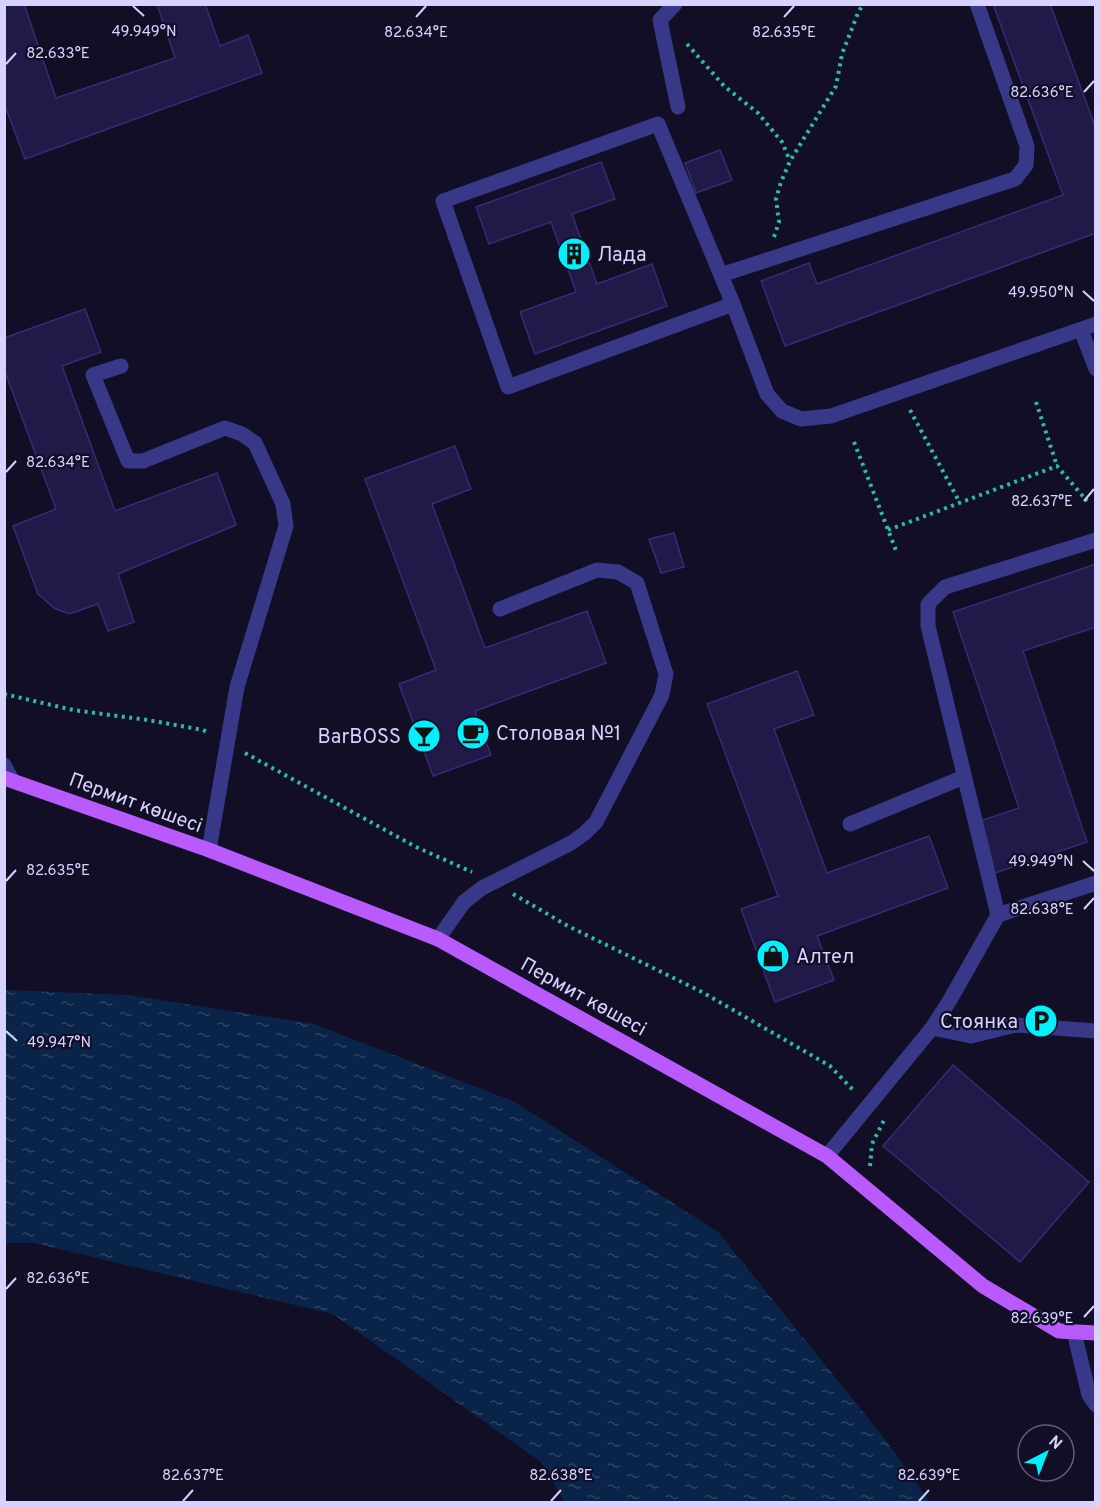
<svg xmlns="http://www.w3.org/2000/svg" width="1100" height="1507" font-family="Overpass,sans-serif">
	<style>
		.water { fill: url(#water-ripples) }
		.building { fill: #211948; stroke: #362b74; stroke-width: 1.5 }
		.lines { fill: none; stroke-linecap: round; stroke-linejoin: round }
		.path { stroke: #2bbbac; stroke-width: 4; stroke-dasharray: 3 4.5; stroke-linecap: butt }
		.minor { stroke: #373887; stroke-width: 15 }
		.major { stroke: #b95aff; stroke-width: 15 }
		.ticks { fill: none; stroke: #d6d3ff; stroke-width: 2 }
		.labels { text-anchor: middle; stroke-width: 4.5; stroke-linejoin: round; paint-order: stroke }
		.poi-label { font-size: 20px; fill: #d6d3ff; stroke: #110e26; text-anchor: start }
		.street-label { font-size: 20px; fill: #d6d3ff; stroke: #110e26 }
		.ticks-label { font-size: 15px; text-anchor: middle; fill: #d6d3ff; stroke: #110e26; stroke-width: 4.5; stroke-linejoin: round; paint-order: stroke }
	</style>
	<defs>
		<pattern id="water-ripples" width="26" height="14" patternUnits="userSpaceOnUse" patternTransform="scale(1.5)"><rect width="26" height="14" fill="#0a2449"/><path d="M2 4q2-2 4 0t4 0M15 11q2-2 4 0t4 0" fill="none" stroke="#2d4364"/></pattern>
	</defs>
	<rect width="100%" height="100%" fill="#110e26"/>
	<path class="water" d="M5 990 128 995 314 1024 515 1102 718 1232 881 1434 930 1502H565L541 1462 333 1314 34 1243H5Z"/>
	<g class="building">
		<path d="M4 4H24L56 98 175 58 157 4H205L220 46 248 35 262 73 25 159 4 103Z"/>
		<path d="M993 4H1050L1096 129V233L785 346 761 281 809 263 817 284 1063 195Z"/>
		<path d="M720 150 732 180 696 193 685 163Z"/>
		<path d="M601 162 615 199 572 214 597 284 652 264 667 306 535 354 520 312 576 292 551 222 489 244 476 207Z"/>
		<path d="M85 309 101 352 62 366 115 511 217 473 236 525 118 574 134 622 108 631 98 604 69 614 54 608 38 594 13 526 56 509 4 369V338Z"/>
		<path d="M455 446 471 489 432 504 485 648 587 611 606 663 475 711 491 755 433 776 399 684 436 670 365 479Z"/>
		<path d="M674 533 684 567 661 573 649 539Z"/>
		<path d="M1096 564V627L1023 651 1087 842 995 873 977 822 1019 808 953 612Z"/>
		<path d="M797 671 814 715 774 729 827 873 929 836 948 888 817 936 834 980 775 1002 741 909 778 896 707 704Z"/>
		<path d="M953 1065 1089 1182 1020 1262 883 1146Z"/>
	</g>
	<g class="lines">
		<g class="path">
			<path d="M687 44 724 86 758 113 782 142 790 161"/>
			<path d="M774 237 779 222 776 199 781 182 790 161 836 86 842 54 858 13 863 4"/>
			<path d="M1036 402 1057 466"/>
			<path d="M910 410 960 503"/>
			<path d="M854 442 897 553"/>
			<path d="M888 530 1057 466 1087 501"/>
			<path d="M4 694 73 710 148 720 203 730 209 733"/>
			<path d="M245 753 416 847 472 872"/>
			<path d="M513 894 568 926 702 992 830 1066 855 1092"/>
			<path d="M870 1166 872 1144 884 1120"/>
		</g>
		<g class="minor">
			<path d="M675 4 660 20 678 107"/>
			<path d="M721 275 1015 179 1026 165 1027 146 977 4"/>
			<path d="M733 304 508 387 443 201 658 124 733 304 767 394 782 411 801 419 831 416 1096 324"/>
			<path d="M1081 330 1096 369"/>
			<path d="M121 366 93 375 128 461H143L225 428 242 434 255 443 283 504 286 526 237 687 209 850"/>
			<path d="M4 765 12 780"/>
			<path d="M850 824 964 777"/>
			<path d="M998 915 1096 883"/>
			<path d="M438 939 464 902 482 888 571 843 585 833 596 822 662 695 666 674 637 583 618 572 597 570 500 609"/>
			<path d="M932 1028 971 1036 1016 1025 1096 1031"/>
			<path d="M827 1156 932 1028 950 1000 998 915 928 626V604L945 587 1096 540"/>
			<path d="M1074 1332 1089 1395 1096 1405"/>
		</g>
		<path class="major" d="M4 778 209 850 438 939 827 1156 983 1286 1059 1331 1096 1333"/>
	</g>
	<path class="ticks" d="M133 6 144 16M416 17 426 6M784 17 794 6M6 64 16 53M1084 92 1094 81M1083 291 1094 301M6 472 16 461M1084 501 1094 489M1083 861 1094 871M6 881 16 870M1084 909 1094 898M6 1031 17 1041M6 1289 16 1278M1084 1317 1094 1306M183 1501 193 1490M551 1501 561 1490M919 1501 929 1490"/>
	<defs>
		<g id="building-disc" transform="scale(1.725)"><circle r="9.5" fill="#00f1fe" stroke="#110e26"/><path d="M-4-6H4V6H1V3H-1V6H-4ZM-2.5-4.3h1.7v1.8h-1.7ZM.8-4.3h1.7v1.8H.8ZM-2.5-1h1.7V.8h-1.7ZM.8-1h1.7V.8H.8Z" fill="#111"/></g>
		<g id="cafe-disc" transform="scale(1.725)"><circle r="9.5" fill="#00f1fe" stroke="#110e26"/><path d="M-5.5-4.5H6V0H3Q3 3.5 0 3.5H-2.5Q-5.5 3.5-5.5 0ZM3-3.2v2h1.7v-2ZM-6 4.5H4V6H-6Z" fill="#111"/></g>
		<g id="bar-disc" transform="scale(1.725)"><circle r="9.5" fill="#00f1fe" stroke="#110e26"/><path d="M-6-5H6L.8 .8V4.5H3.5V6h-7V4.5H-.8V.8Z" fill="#111"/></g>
		<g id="shop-disc" transform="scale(1.725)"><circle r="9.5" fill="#00f1fe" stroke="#110e26"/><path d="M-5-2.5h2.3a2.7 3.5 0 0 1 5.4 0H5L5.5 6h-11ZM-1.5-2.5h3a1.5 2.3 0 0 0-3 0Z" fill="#111"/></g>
		<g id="parking-disc" transform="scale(1.725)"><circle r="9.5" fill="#00f1fe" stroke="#110e26"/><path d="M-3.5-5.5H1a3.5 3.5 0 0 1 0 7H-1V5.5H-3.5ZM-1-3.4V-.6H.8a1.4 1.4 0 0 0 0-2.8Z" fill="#111"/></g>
	</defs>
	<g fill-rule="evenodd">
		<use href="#building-disc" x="574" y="254"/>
		<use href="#cafe-disc" x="473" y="733"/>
		<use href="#bar-disc" x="424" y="736"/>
		<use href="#shop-disc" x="773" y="956"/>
		<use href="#parking-disc" x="1041" y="1021"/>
	</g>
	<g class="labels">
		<g class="poi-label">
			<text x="597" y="261">Лада</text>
			<text x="496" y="740">Столовая №1</text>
			<text x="401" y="743" text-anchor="end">BarBOSS</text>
			<text x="796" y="963">Алтел</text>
			<text x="1018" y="1028" text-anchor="end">Стоянка</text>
		</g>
		<g class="street-label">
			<text transform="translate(136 802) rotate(20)" y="7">Пермит көшесі</text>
			<text transform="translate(584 996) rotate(29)" y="7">Пермит көшесі</text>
		</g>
	</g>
	<g class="ticks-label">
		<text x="144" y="36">49.949°N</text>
		<text x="416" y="37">82.634°E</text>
		<text x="784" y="37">82.635°E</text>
		<text x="58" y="58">82.633°E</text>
		<text x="1042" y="97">82.636°E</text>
		<text x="1041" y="297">49.950°N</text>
		<text x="58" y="467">82.634°E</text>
		<text x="1042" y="506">82.637°E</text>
		<text x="1041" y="866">49.949°N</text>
		<text x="58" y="875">82.635°E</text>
		<text x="1042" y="914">82.638°E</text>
		<text x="59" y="1047">49.947°N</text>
		<text x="58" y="1283">82.636°E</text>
		<text x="1042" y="1323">82.639°E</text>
		<text x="193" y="1480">82.637°E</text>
		<text x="561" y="1480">82.638°E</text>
		<text x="929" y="1480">82.639°E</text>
	</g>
	<rect width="1100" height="1507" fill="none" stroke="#d6d3ff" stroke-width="12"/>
	<g transform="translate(1046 1453) rotate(42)"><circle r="28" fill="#110e26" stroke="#605d7d" stroke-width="1.5"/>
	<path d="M0-4.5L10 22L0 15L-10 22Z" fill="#00f1fe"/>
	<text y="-9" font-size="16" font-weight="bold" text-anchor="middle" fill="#d6d3ff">N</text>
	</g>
</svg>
